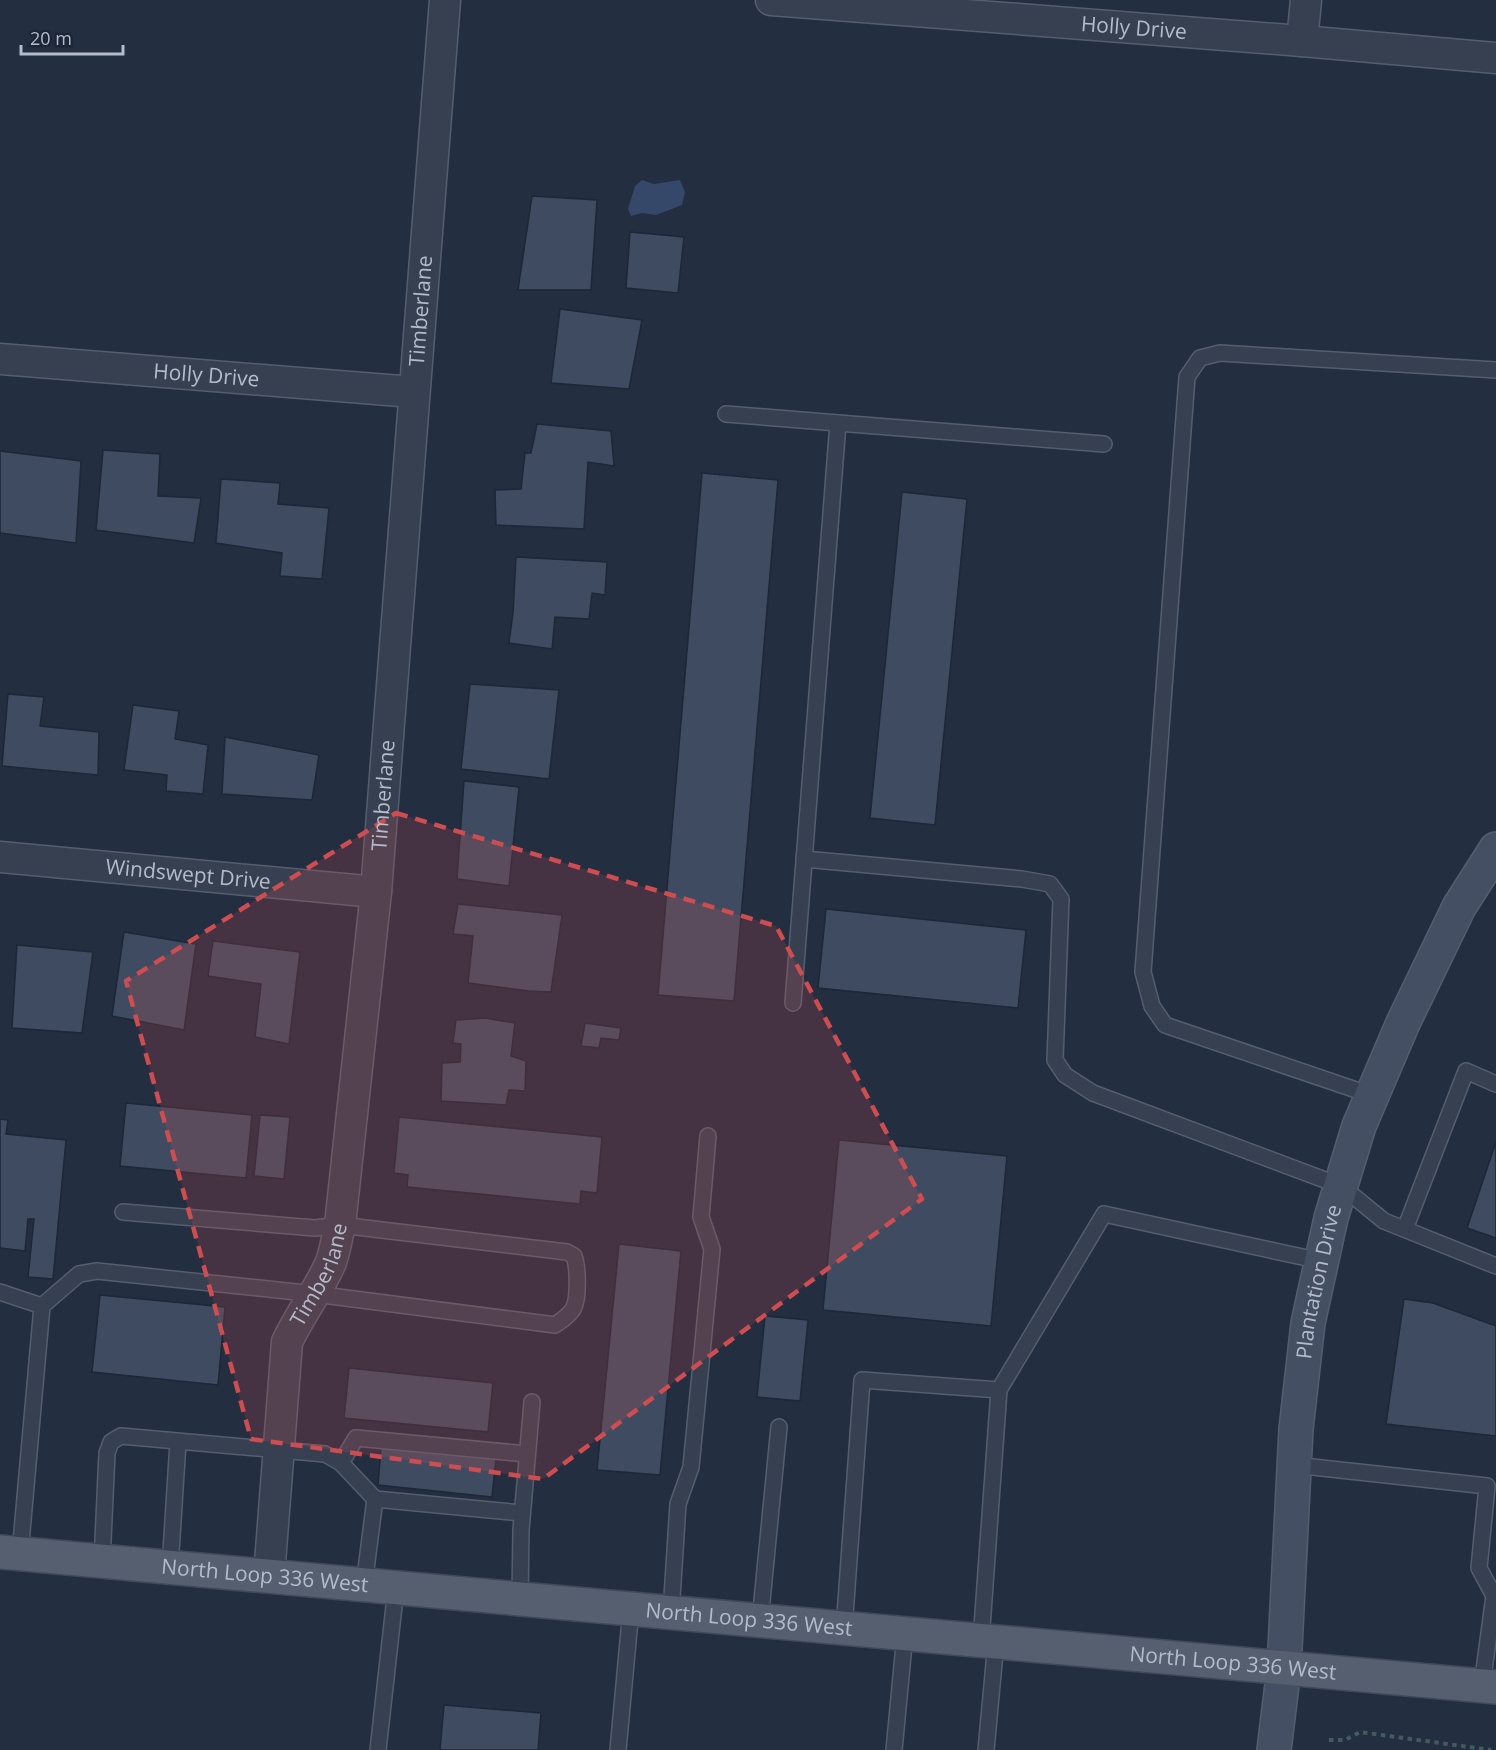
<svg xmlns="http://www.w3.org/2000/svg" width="1496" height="1750" font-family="'Open Sans',sans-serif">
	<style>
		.water { fill: #354869 }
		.building { fill: #3e4b61; stroke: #1e2737; stroke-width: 1.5 }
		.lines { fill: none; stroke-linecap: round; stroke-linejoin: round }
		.lane-casing { stroke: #555e6e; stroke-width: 18 }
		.street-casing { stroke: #555e6e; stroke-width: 33 }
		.secondary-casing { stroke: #555e6e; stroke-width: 36 }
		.primary-casing { stroke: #414959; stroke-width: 36 }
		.path { stroke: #435a5f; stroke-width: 4; stroke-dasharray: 4.5 4.5; stroke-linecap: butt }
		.lane { stroke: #374050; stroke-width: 15 }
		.street { stroke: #374050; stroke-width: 30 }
		.secondary { stroke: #454f64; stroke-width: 33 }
		.primary { stroke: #555f70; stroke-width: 33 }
		.marked { fill: #ce4d51; fill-opacity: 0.2; stroke: #ce4d51; stroke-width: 4.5; stroke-dasharray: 12 8; stroke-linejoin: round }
		.labels { text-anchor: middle; stroke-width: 4.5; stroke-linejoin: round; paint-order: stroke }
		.street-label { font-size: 21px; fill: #b4bbcb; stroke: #1c2535 }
	</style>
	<rect width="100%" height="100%" fill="#232e41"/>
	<path class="water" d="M642 180 654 184 680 180 685 192 682 205 656 215 642 213 631 216 628 209 635 186Z"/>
	<g class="building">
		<path d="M532 196 597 200 591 290H518Z"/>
		<path d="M630 232 684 237 678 293 626 288Z"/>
		<path d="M560 309 642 320 629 389 551 383Z"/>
		<path d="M537 424 611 431 614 466 588 462 584 529 496 525 495 490 521 489 525 453H531Z"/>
		<path d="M103 450 160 454 158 496 201 498 194 543 96 530Z"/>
		<path d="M0 451 81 461 76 543 0 533Z"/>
		<path d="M702 473 778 480 734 1001 658 995Z"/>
		<path d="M221 479 280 483 278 504 329 508 322 579 280 576 282 553 216 543Z"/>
		<path d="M902 492 967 499 935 825 870 818Z"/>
		<path d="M516 557 607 562 605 595 592 593 589 619 555 617 552 649 509 643 513 613Z"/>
		<path d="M470 684 559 690 549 779 461 769Z"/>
		<path d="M8 694 44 697 40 726 99 732 98 775 2 766Z"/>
		<path d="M133 705 179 711 175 739 208 745 203 794 166 791 167 775 124 770Z"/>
		<path d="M225 737 319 755 312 800 222 794Z"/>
		<path d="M464 781 519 787 509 886 457 879Z"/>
		<path d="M458 904 562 915 551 992 529 991 468 983 473 936 453 934Z"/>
		<path d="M826 909 1026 930 1018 1008 818 988Z"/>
		<path d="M124 932 196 944 184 1030 112 1016Z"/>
		<path d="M213 941 300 952 289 1044 255 1037 261 984 208 976Z"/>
		<path d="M17 945 93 952 82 1033 12 1028Z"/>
		<path d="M485 1018 515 1023 511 1056 526 1061 525 1091 509 1090 506 1105 441 1101 442 1063 460 1062 461 1044 453 1043 456 1020Z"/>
		<path d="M585 1023 621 1028 619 1040 601 1038 599 1048 581 1046Z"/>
		<path d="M126 1103 252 1115 246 1178 120 1166Z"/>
		<path d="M260 1115 290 1117 284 1179 254 1176Z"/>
		<path d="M399 1117 602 1137 597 1193 581 1191 580 1204 407 1187 408 1175 394 1173Z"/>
		<path d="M0 1119 8 1120 6 1134 66 1140 53 1279 28 1277 34 1219H28L25 1251 0 1248Z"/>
		<path d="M839 1140 1007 1156 991 1326 823 1310Z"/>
		<path d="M1496 1142V1238L1467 1228Z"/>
		<path d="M619 1244 681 1251 660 1475 597 1470Z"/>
		<path d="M100 1295 225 1307 218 1385 92 1372Z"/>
		<path d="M1404 1299 1433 1303 1496 1326V1436L1386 1424Z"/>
		<path d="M765 1316 808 1320 800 1401 757 1397Z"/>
		<path d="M349 1368 493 1383 488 1432 344 1418Z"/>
		<path d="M381 1448 496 1459 492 1497 378 1485Z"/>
		<path d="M444 1705 541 1713 538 1750H440Z"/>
	</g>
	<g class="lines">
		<g class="lane-casing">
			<g id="lane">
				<path d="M726 414 838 423"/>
				<path d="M804 859 1022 879 1050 884 1061 899 1055 1060 1065 1075 1093 1093 1341 1186 1384 1221 1496 1266"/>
				<path d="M793 1003 838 423 1104 444"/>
				<path d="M1371 1095 1165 1025 1152 1006 1143 972 1187 377 1200 358 1220 353 1496 370"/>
				<path d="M1405 1229 1466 1071 1496 1084"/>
				<path d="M0 1292 42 1306"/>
				<path d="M341 1463 356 1438 527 1454"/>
				<path d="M1294 1465 1487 1486 1479 1568 1494 1596 1482 1685"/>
				<path d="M375 1499 522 1513"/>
				<path d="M20 1554 42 1306 79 1274 97 1271 315 1294 555 1325C562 1320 569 1316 573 1309 579 1299 578 1267 574 1256L567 1252 340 1225 315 1228 123 1212"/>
				<path d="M102 1562 107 1453 111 1442 121 1436 325 1454 341 1463 375 1499 364 1585"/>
				<path d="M170 1568 178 1442"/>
				<path d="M520 1599 521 1530 532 1402"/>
				<path d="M671 1613 678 1504 691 1467 712 1249 701 1217 708 1136"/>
				<path d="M760 1621 779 1427"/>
				<path d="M844 1629 862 1380 999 1390"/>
				<path d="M981 1641 999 1390 1104 1214 1321 1261"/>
				<path d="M378 1750 396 1588"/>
				<path d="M618 1750 631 1609"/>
				<path d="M894 1750 905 1634"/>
				<path d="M986 1750 996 1642"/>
			</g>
		</g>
		<g class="street-casing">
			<g id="street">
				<path id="s1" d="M771 0 1302 41 1496 58"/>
				<path d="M1302 41 1306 0"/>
				<path id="s2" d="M0 359 413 392"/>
				<path id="s3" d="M0 857 376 892"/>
				<path id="s4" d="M269 1576 287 1342C300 1314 319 1290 331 1262 335 1251 337 1237 340 1225L376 892 445 0"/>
			</g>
		</g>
		<g class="secondary-casing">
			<g id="secondary">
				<path id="s5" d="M1274 1750 1284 1668 1296 1429 1308 1323 1331 1218 1359 1126 1403 1023 1459 907 1496 849"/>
			</g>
		</g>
		<g class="primary-casing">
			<g id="primary">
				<path id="s6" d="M0 1552 1496 1687"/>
			</g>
		</g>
		<path class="path" d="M1329 1740H1345L1360 1732 1491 1750"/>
		<use href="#lane" class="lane"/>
		<use href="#street" class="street"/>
		<use href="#secondary" class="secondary"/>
		<use href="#primary" class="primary"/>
	</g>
	<path class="marked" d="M396 813 776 926 922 1199 543 1479 251 1439 126 981Z"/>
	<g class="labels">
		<g class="street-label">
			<text dy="7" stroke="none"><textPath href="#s1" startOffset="364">Holly Drive</textPath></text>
			<text dy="7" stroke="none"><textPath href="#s4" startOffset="1282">Timberlane</textPath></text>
			<text dy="7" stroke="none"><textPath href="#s2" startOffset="207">Holly Drive</textPath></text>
			<text dy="7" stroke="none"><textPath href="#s4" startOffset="796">Timberlane</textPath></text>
			<text dy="7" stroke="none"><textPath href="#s3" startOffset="189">Windswept Drive</textPath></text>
			<text dy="7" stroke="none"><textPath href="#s4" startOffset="310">Timberlane</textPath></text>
			<text dy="7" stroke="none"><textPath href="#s5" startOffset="471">Plantation Drive</textPath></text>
			<text dy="7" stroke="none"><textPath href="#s6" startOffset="266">North Loop 336 West</textPath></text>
			<text dy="7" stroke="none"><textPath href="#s6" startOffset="752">North Loop 336 West</textPath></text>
			<text dy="7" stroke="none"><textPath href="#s6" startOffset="1238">North Loop 336 West</textPath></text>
		</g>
	</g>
	<path d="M21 45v9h102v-9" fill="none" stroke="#b4bbcb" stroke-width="3"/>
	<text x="30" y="45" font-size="18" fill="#b4bbcb" stroke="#1c2535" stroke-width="4.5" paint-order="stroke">20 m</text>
</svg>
